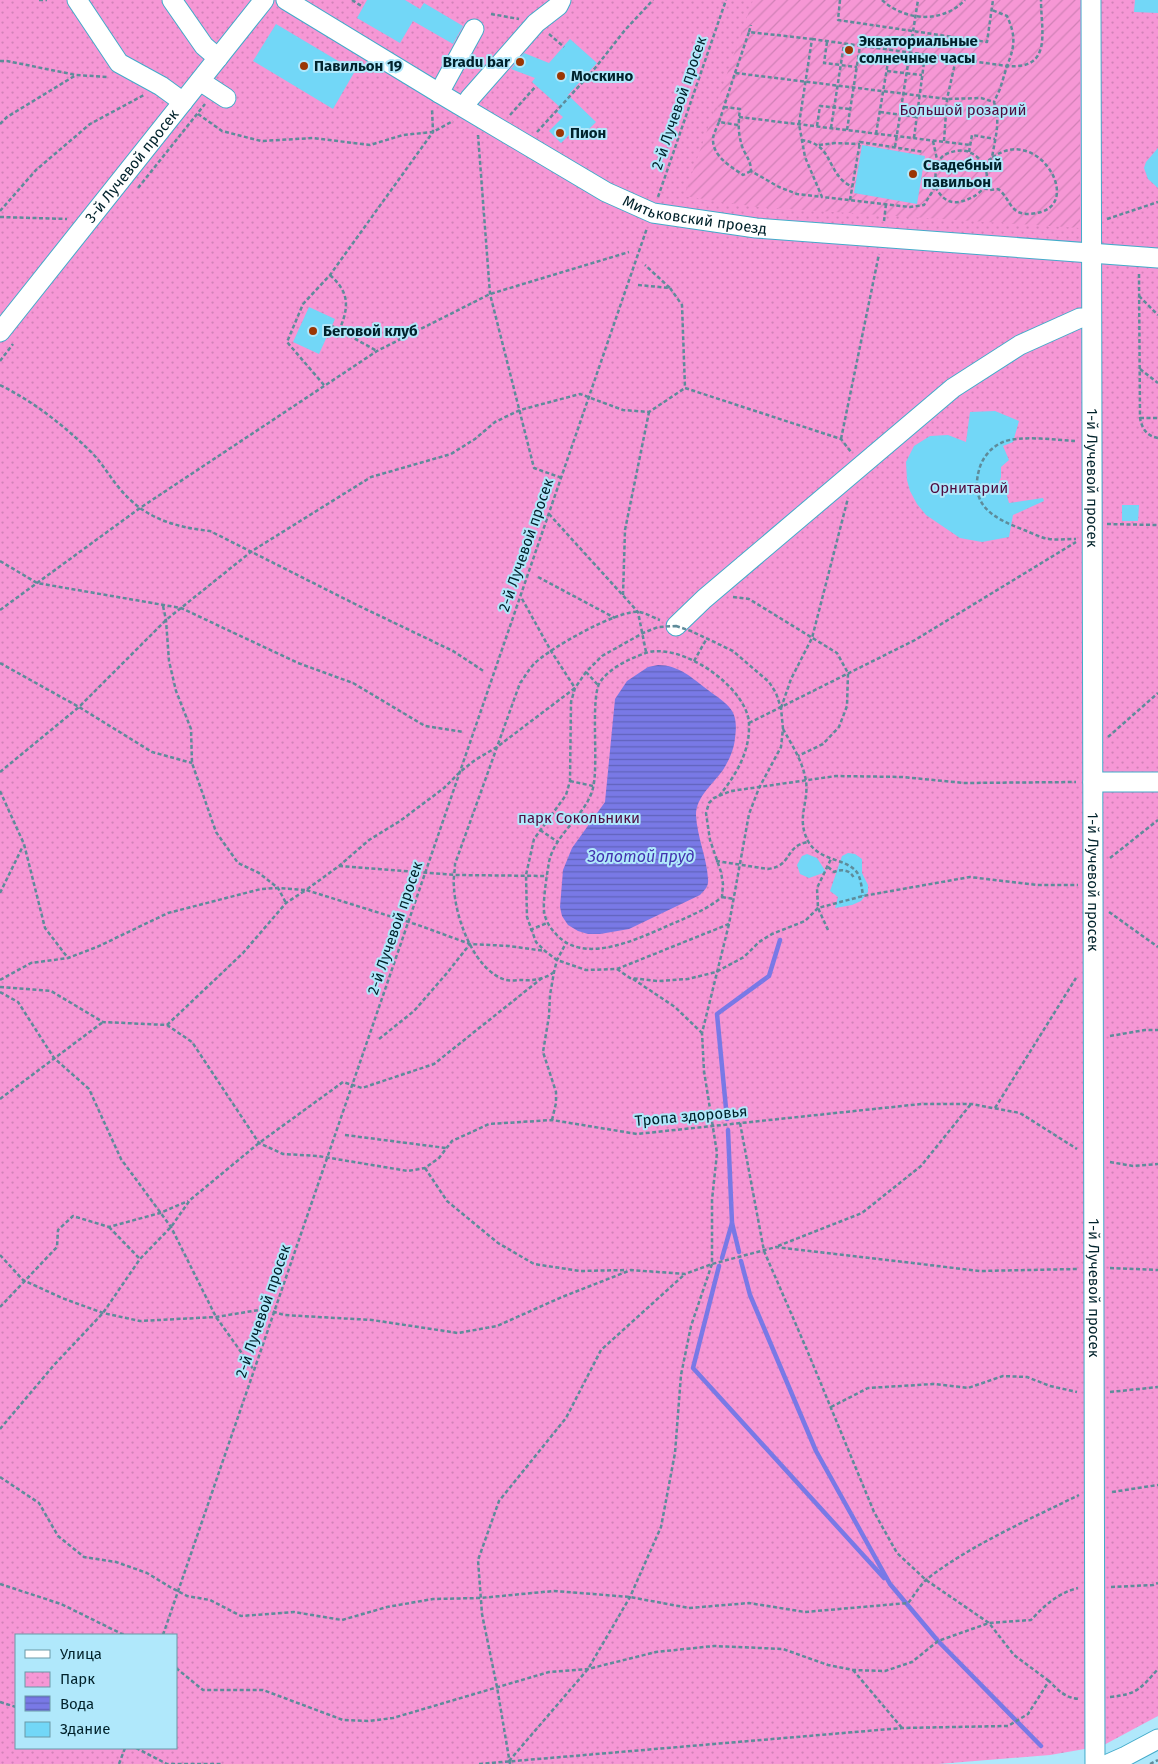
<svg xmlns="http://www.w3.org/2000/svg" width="1158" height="1764" font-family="'Fira Sans',sans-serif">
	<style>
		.park { fill: url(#park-dots); fill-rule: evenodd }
		.garden { fill: url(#garden-furrows) }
		.water { fill: url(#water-rules) }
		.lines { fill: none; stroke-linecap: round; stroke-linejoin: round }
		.stream { stroke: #7979e6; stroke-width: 4.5 }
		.building { fill: #72d7f7 }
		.minor-casing { stroke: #43abca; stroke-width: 21 }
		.path { stroke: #5e8b9a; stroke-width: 2.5; stroke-dasharray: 4 2.5; stroke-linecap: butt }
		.minor { stroke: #fff; stroke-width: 19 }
		.path-bridge { stroke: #5e8b9a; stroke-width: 2.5; stroke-dasharray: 4 2.5; stroke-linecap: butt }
		.poi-dot { fill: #9b3603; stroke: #b0e8fb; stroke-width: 2 }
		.labels { text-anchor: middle; stroke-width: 4; stroke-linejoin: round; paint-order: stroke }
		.poi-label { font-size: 15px; font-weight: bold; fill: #01222b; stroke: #b0e8fb; text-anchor: start }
		.street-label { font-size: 15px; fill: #01222b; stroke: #b0e8fb }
		.park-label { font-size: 15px; fill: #4f0b3e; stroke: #b0e8fb }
		.water-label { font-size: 16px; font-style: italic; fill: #4331af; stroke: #b0e8fb }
	</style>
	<defs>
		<pattern id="park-dots" width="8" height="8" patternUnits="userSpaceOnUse" patternTransform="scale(1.25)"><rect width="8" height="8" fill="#f697d5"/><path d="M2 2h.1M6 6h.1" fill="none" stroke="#d182b7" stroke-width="1.8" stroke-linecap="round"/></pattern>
		<pattern id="garden-furrows" width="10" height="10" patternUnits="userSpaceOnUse" patternTransform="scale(1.25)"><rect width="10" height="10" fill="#f697d5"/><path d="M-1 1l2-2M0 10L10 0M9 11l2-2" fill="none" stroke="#d182b7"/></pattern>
		<pattern id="water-rules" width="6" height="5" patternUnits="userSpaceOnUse" patternTransform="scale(1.25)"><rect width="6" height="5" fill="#7979e6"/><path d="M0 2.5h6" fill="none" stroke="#6163bb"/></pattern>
	</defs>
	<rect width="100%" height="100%" fill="#b0e8fb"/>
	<path class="park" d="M0 0H1158V1716L1102 1746 1050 1755 938 1764H0ZM16 1635H176V1748H16Z"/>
	<path class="garden" d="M753 0H1080V228L757 207 684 196Z"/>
	<path class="water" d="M658 665C679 665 692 678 708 690 729 706 739 709 735 738 734 750 729 760 723 770 713 784 696 797 696 815 697 837 707 858 708 879 709 886 705 890 700 895L629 929 600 934H588L578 931 568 925 562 916 560 907 563 870 572 848 605 802 615 699 627 681 648 667Z"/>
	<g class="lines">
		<g class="stream">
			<path d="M727 1119 717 1014 769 976 780 940"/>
			<path d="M728 1130 732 1223 739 1252"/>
			<path d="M722 1258 732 1223"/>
			<path d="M741 1261 750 1295 816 1451 890 1584 938 1641 1041 1746"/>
			<path d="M719 1266 693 1368 884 1578"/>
		</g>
	</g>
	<g class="building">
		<path d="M367 0H405L420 9 424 3 463 26 453 44 413 21 400 43 357 18Z"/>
		<path d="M1135 0H1158V13L1134 12Z"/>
		<path d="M276 24 355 71 333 109 253 61Z"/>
		<path d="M570 39 597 63 568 95 596 122 582 136 575 129 561 143 549 131 563 117 557 112 561 108 532 82 535 78 511 69 524 53 549 63Z"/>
		<path d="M862 145 925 156 917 204 854 193Z"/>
		<path d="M1158 148V188L1148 179 1144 168 1146 162Z"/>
		<path d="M309 307 335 319 319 354 293 342Z"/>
		<path d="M995 411 1019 421 1013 442 1003 446 1009 460 1001 467V477L998 485 1006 492 1009 503 1043 498 1044 501 1013 515 1009 537 982 542 960 538 926 515 917 504 910 491 907 480 906 462 914 446 930 436 948 435 966 442 970 412Z"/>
		<path d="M1122 505H1139L1138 521H1122Z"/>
		<path d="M848 853 855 854 862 859V873L868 885V892L861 901 852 905 835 908 838 897 830 891 842 856Z"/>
		<path d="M807 854 817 858 826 872 809 878 800 874 797 865 802 856Z"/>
	</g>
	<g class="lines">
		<g class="minor-casing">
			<g id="minor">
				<path d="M77 0 119 63 161 86 183 102"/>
				<path d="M172 0 204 46 218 58"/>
				<path id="s1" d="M286 0 439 93 606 192 653 213 756 228 1158 258"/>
				<path id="s2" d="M1091 0 1095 1764"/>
				<path d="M200 81 226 98"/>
				<path d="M439 93 474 29"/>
				<path d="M464 107 470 98 536 23 558 6 561 0"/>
				<path id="s3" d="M0 332 264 0"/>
				<path d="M676 626 704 599 953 388 1020 345 1080 318H1091"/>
				<path d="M1093 782H1158"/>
				<path d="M1108 1764 1126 1756 1158 1739"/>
			</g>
		</g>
		<g class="path">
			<path d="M39 0H47"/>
			<path d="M352 0 363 7"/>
			<path d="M840 0 838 20 987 42 993 0"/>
			<path d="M882 0C905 21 942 24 965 0"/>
			<path d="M491 14 519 19"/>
			<path d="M749 32 751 25"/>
			<path d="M549 34 564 47"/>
			<path d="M812 39 1007 66C1015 46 1016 36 1007 16L992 10"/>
			<path d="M827 42 824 63 857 67"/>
			<path d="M0 61H7L76 75 108 77"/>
			<path d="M887 71 922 75"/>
			<path d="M735 73 749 32 812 39 799 124 805 157 822 197 910 207 924 205C927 199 934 191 935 185 936 175 934 164 943 156 950 151 962 149 969 152 982 157 992 174 984 187 982 191 976 195 973 197 955 206 944 204 935 186"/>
			<path d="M724 107 740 109C738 124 738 135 743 149 747 157 751 162 751 171L779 187 797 194 822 197"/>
			<path d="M880 112 917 117"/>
			<path d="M198 114 222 131 261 141 313 138 370 145 403 135 433 132 453 121"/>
			<path d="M510 115 536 86"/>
			<path d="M739 117 970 145"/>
			<path d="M719 122 735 73 947 99 981 98 994 102"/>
			<path d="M0 124 7 117 76 75"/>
			<path d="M738 125 719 122C717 127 714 133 713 138 712 156 730 166 743 175L751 171"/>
			<path d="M817 126 820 106 850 109"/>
			<path d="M831 128 844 44"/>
			<path d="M847 130 860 46"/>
			<path d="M537 132 592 72 625 30 653 0"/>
			<path d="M876 134 890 50"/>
			<path d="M478 135 490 294 534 468 562 478"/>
			<path d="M914 138 925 55"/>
			<path d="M801 140C830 144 826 163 842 180 845 183 849 185 852 187"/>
			<path d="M933 141 938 164"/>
			<path d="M944 141 947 99 956 59"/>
			<path d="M819 145 835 143 860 144"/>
			<path d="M895 147 918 0"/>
			<path d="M969 152 972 135 995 139"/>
			<path d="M983 164 992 158C995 137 1001 123 994 102L1000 89 1007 66C1053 70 1041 32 1041 0"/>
			<path d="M138 188 205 104"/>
			<path d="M984 188 990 190 998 189C1007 195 1009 207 1018 212 1025 215 1034 214 1041 212 1082 200 1036 124 992 158"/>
			<path d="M658 197 726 0"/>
			<path d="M850 200 860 142 924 152"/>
			<path d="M0 211 36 170 90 124 144 95"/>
			<path d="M0 217 67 219"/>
			<path d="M1107 219 1158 202"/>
			<path d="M884 221 886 204"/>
			<path d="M1139 274 1140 418C1142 429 1147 436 1158 438"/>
			<path d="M330 275C350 293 349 307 339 331"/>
			<path d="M638 285 670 288 645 265"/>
			<path d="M670 288 682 305 685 388 841 439 851 452"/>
			<path d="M1139 296 1158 315"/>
			<path d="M332 326 377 351"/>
			<path d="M0 361 13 344"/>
			<path d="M1140 369 1158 383"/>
			<path d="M0 385C34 402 62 424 89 450 101 461 109 476 120 489 144 518 174 527 210 531L355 604 453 651 485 672"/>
			<path d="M324 385 287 342 303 304 330 275 433 132 432 109"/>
			<path d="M1140 418H1158"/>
			<path d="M841 439 879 254"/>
			<path d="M1075 441C1057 440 1019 435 1003 442 991 447 982 458 979 470 969 507 996 519 1024 530 1032 533 1041 538 1049 539 1058 540 1067 539 1076 539"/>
			<path d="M549 514 638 612 646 652"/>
			<path d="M1107 524 1158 525"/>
			<path d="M0 561 37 583 181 608 298 663 353 683 425 726 464 732"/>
			<path d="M538 577 615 618"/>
			<path d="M623 595 625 530 649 412"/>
			<path d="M733 597 749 599 837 653 848 673 847 706 839 727 823 744 798 756"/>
			<path d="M163 606 166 620 169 661 176 691 191 729 192 763 216 832 238 863 259 873 278 888 286 903"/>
			<path d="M0 610 140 508 377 351 490 294 629 252"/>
			<path d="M694 661 707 638"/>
			<path d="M0 663 79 707 152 752 192 763"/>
			<path d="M586 672 598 685"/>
			<path d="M781 708 791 679 812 638 848 498"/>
			<path d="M749 723 915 640 1076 542"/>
			<path d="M783 729C792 745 803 762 806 781 809 803 796 818 808 841 819 862 849 858 858 874 861 880 862 889 863 896"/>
			<path d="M1108 737 1158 693"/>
			<path d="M0 772 79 707 166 620 252 551 371 477 451 454 475 439 495 422 520 410 580 394 623 410 649 412 685 388"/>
			<path d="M570 781 593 786"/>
			<path d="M0 791 24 844 45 928 68 958"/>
			<path d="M719 796C736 775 750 752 749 724 748 687 678 639 643 654 627 660 610 668 600 682 590 698 599 764 593 788 586 816 555 833 549 862 547 874 543 899 544 911 545 920 550 928 556 934 583 965 635 940 665 927 685 918 705 911 722 897L723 884 721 872 710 840 706 813 709 803 714 798 731 791 836 776 903 777 964 783 1076 782"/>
			<path d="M540 830 558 842"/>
			<path d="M1110 858 1158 820"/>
			<path d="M716 861 768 869C793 866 784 846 808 842"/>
			<path d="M339 866 455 875 547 876"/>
			<path d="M828 867 834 872C843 868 852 871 854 879"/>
			<path d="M0 893 23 846"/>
			<path d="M722 897 734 899"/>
			<path d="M1109 912 1158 947"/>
			<path d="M530 930 547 923"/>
			<path d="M828 930 818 908 817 888 831 859"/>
			<path d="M617 969 630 978 658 981 688 979 716 972 744 957 759 942 772 934 805 921 818 908 863 896 970 877 1037 885H1078"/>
			<path d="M554 972C545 979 533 981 522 980 517 980 511 981 506 980 474 971 455 917 454 887 453 879 455 871 455 864L520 683C525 677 528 670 534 664 548 649 619 609 639 612 646 613 654 618 660 620"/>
			<path d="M633 979 675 1007 702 1033"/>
			<path d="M0 980 31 963 68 958 97 947 168 913 261 889 278 888 306 890 339 866 369 840 400 821 444 788 460 772 475 760 497 747 575 688 551 651 521 597"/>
			<path d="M0 987 51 991 103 1022 167 1025 192 1042 259 1143 283 1154 318 1156 408 1171 425 1168 439 1158 452 1141 489 1124 552 1120 637 1134 921 1104H971L1020 1113 1077 1149"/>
			<path d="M0 992 18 1002 54 1058 89 1089 121 1159 171 1227 216 1317 254 1370"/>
			<path d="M167 1025 243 953 286 903 306 890 418 925 470 944 509 946 545 951"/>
			<path d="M1110 1036 1145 1030H1158"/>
			<path d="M379 1039 414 1011 447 973 470 944"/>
			<path d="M0 1099 103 1022"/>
			<path d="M995 1108 1076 978"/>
			<path d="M552 1120 556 1103V1092L543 1052 549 1016 550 995 554 972 557 960 566 943"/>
			<path d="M740 1123 764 1251 807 1350 874 1512 897 1553 926 1580 989 1623 1014 1655 1049 1681"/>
			<path d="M345 1135 446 1148"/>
			<path d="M1110 1162 1133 1166 1158 1164"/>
			<path d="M425 1168 447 1201 498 1243 534 1264 580 1271 627 1270"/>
			<path d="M109 1227 140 1259"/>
			<path d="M778 1246 862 1213 921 1166 971 1104"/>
			<path d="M0 1255 23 1280 62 1298 103 1313 140 1321 216 1317 265 1309 284 1315 372 1320 458 1333 497 1326 562 1297 631 1270 685 1274 712 1264 776 1247 980 1271 1077 1269"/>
			<path d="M1110 1268 1158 1270"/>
			<path d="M0 1307 57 1247 58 1230 73 1216 109 1227 160 1213 188 1201"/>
			<path d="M1110 1392 1158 1387"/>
			<path d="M831 1407 868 1388 934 1384 968 1388 1003 1376 1027 1377 1050 1386 1077 1392"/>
			<path d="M0 1429 54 1365 103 1313 140 1259 171 1227 190 1200 259 1143 343 1082 362 1088 434 1064 542 978"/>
			<path d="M0 1477 39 1503 58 1536 84 1557 116 1562 147 1573 170 1587 187 1596 210 1600 241 1616 294 1612 342 1620 387 1607 433 1599 480 1598 554 1591 630 1597 689 1608 749 1603 805 1612 908 1603C914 1596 920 1585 927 1579 969 1546 1030 1519 1079 1495"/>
			<path d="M1112 1492 1158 1485"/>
			<path d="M0 1584 61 1604 124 1635"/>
			<path d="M1111 1587 1153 1585 1158 1583"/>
			<path d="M163 1635 647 228"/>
			<path d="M176 1668 203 1690H263L343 1720 368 1721 393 1718 549 1672 588 1669 656 1652 714 1646 783 1649 828 1665 853 1670 885 1671 912 1662 938 1641 989 1623 1031 1620C1045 1605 1058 1593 1078 1588"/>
			<path d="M853 1670 902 1728"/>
			<path d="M1110 1697C1138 1694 1140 1689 1158 1669"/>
			<path d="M0 1702 16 1707"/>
			<path d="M136 1748 167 1764H221"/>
			<path d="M509 1761 588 1669 630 1597 661 1527 675 1453 681 1375 691 1326 712 1264V1200L717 1153 704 1071 702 1033 729 924"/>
			<path d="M119 1764 125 1748"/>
			<path d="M479 1764 902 1728 1008 1726 1028 1714 1049 1681C1059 1691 1065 1698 1080 1699"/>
			<path d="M510 1764 497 1687 482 1614 478 1560 499 1501 566 1418 601 1350 685 1274"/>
			<path d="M1150 1764 1158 1760"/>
		</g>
		<use href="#minor" class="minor"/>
		<path class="path-bridge" d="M676 626 691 631 733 651 769 682 776 693 781 708 783 729 781 747 759 788 749 814 729 924 617 969 586 970 557 960 545 951 536 942 527 917 526 875 534 839 566 795 570 781 571 702 575 688 586 672 602 656 643 633 658 627Z"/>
	</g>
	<g class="poi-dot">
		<circle cx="849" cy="50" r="5"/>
		<circle cx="520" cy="62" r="5"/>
		<circle cx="304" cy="66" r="5"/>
		<circle cx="561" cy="76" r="5"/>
		<circle cx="560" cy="133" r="5"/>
		<circle cx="913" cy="174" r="5"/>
		<circle cx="313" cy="331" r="5"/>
	</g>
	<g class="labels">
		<g class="poi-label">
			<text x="859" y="46">Экваториальные<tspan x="859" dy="17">солнечные часы</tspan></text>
			<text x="510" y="67" text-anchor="end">Bradu bar</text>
			<text x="314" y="71">Павильон 19</text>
			<text x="571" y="81">Москино</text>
			<text x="570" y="138">Пион</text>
			<text x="923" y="170">Свадебный<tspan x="923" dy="17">павильон</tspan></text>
			<text x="323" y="336">Беговой клуб</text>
		</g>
		<g class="street-label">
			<text transform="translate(679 103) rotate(-71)" y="5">2-й Лучевой просек</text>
			<text dy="5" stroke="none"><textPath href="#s3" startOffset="212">3-й Лучевой просек</textPath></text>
			<text dy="5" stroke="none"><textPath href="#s1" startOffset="466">Митьковский проезд</textPath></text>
			<text dy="5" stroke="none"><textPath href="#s2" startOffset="478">1-й Лучевой просек</textPath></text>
			<text transform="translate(526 545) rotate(-71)" y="5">2-й Лучевой просек</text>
			<text dy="5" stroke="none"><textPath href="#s2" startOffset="882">1-й Лучевой просек</textPath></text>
			<text transform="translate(395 928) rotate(-71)" y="5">2-й Лучевой просек</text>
			<text transform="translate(691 1116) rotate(-5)" y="5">Тропа здоровья</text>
			<text dy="5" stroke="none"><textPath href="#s2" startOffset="1288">1-й Лучевой просек</textPath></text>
			<text transform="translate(263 1311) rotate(-71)" y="5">2-й Лучевой просек</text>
		</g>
		<g class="park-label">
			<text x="963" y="115">Большой розарий</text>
			<text x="969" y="493">Орнитарий</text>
			<text x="579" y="823">парк Сокольники</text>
		</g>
		<g class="water-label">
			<text x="641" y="862">Золотой пруд</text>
		</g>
	</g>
	<rect x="15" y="1634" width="162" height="115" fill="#b0e8fb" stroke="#6a99a8"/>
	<rect x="25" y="1650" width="25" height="8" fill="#ffffff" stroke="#6a99a8"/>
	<text x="60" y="1659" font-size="15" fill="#01222b">Улица</text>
	<rect x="25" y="1672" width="25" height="15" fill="url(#park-dots)" stroke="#6a99a8"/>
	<text x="60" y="1684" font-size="15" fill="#01222b">Парк</text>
	<rect x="25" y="1696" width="25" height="15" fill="url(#water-rules)" stroke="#6a99a8"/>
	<text x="60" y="1709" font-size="15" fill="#01222b">Вода</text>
	<rect x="25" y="1722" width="25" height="15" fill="#72d7f7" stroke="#6a99a8"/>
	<text x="60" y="1734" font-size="15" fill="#01222b">Здание</text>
</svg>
